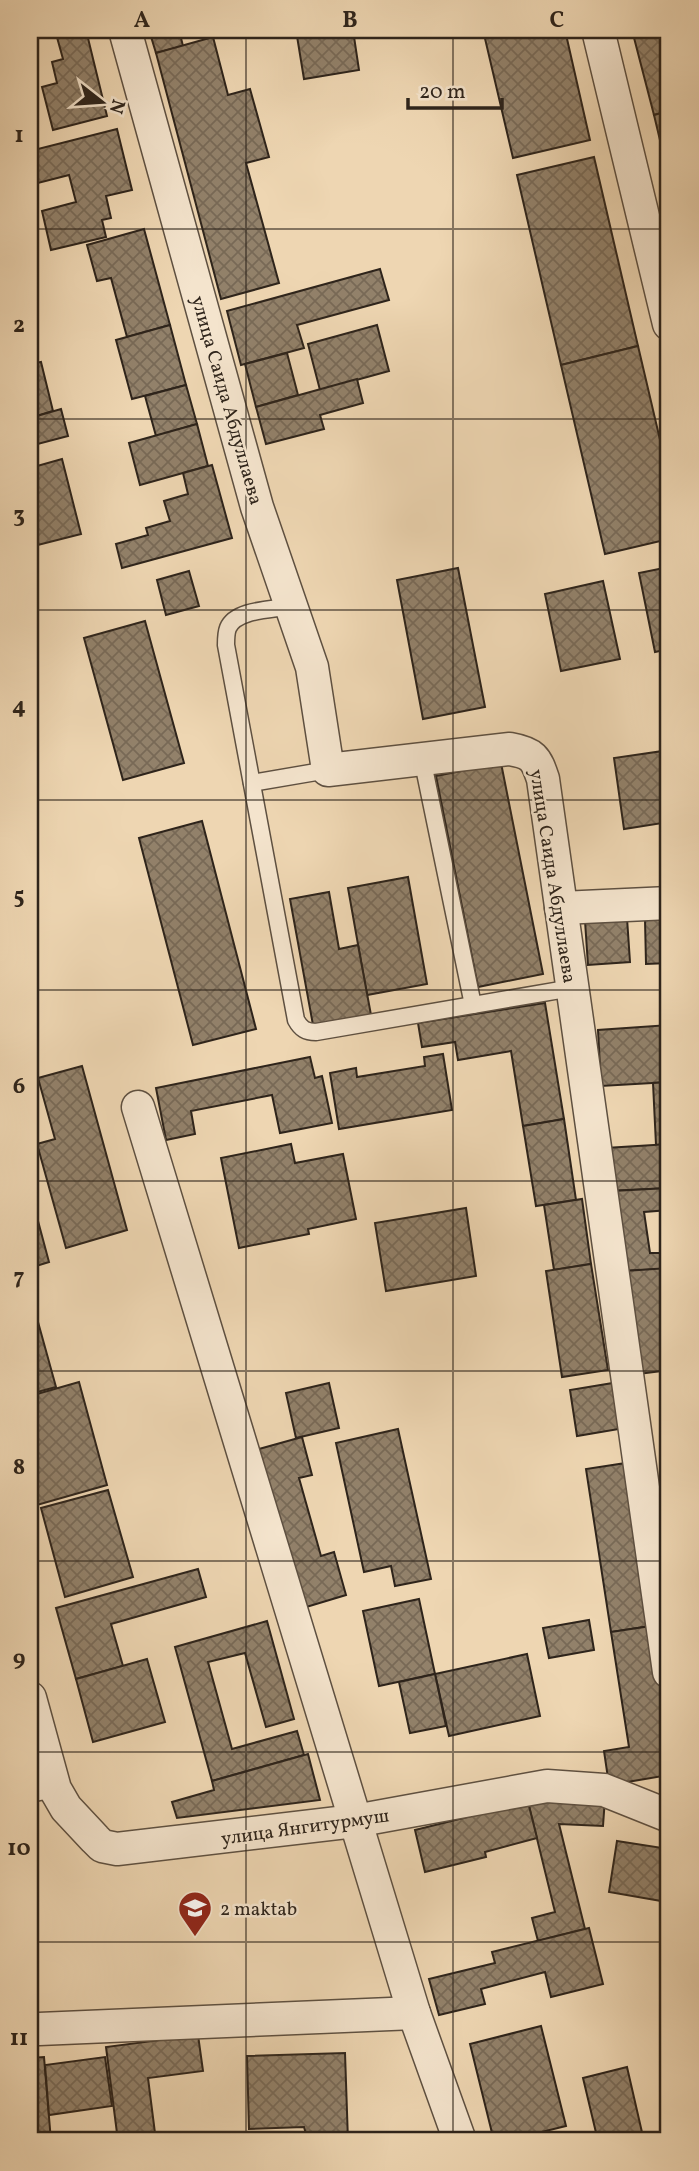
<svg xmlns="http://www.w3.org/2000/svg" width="699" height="2171" font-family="Vollkorn,serif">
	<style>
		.building { fill: url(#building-cross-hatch); stroke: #2e241b; stroke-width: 2 }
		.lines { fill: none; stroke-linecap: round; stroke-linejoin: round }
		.service-casing { stroke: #5e5041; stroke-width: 19 }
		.minor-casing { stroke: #5e5041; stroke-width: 35 }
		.service { stroke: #f4e4cd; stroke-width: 16 }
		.minor { stroke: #f4e4cd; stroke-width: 32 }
		.grid { fill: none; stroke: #2e241b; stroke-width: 2; stroke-opacity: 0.55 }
		.labels { text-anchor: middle; stroke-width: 5; stroke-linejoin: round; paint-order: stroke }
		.street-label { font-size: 19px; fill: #2e241b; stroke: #f4e4cd }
		.poi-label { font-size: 19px; fill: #2e241b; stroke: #f4e4cd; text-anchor: start }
		.neatline { fill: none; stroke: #2e241b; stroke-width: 2.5 }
		.grid-label { font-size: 23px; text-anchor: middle; font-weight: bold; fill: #2e241b }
	</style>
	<defs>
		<pattern id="building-cross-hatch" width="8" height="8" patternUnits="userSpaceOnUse" patternTransform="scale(1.75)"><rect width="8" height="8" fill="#92816a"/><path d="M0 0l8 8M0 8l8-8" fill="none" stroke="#786956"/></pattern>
	</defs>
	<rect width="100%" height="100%" fill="#eed6b2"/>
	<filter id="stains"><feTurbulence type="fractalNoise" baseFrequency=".00286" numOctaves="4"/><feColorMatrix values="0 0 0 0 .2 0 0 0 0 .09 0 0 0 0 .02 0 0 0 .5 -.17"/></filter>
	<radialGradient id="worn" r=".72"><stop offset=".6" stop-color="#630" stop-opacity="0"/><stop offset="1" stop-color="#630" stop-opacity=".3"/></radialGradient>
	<g class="building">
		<path d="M55 30H86L107 116 53 130 42 87 57 83 52 62 63 59Z"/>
		<path d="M149 30H179L183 46 156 53Z"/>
		<path d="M296 30H353L359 70 304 79Z"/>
		<path d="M483 30H565L590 140 513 158Z"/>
		<path d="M632 30H669V111L654 115Z"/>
		<path d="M213 37 228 95 250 89 269 157 246 163 279 283 221 299 156 53Z"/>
		<path d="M669 111V178L654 115Z"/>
		<path d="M117 129 132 190 106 196 111 218 102 220 106 237 51 250 42 211 76 202 69 175 30 185V151Z"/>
		<path d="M594 157 638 346 561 365 517 175Z"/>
		<path d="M144 229 170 325 127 337 111 278 97 281 87 245Z"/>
		<path d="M380 269 389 300 297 325 304 348 241 365 227 311Z"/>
		<path d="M170 325 186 385 132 399 116 340Z"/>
		<path d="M377 325 389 371 320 390 308 344Z"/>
		<path d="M638 346 669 478V539L605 554 561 365Z"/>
		<path d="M287 353 298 395 256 407 245 364Z"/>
		<path d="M41 362 53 411 30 418V364Z"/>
		<path d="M357 379 363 403 320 415 324 429 266 444 256 407Z"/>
		<path d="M186 385 197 424 156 436 145 396Z"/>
		<path d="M61 409 68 436 30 446V418Z"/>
		<path d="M197 424 208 466 140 485 129 443Z"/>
		<path d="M62 459 81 534 30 547V468Z"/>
		<path d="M212 465 232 538 122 568 116 544 148 535 146 528 170 521 164 501 188 494 183 473Z"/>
		<path d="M669 567V649L655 652 639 573Z"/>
		<path d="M458 568 485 707 423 719 397 580Z"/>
		<path d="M189 571 199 606 166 615 157 580Z"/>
		<path d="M603 581 620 659 561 671 545 594Z"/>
		<path d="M145 621 184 763 123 780 84 638Z"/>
		<path d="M663 751 669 793V822L624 829 614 758Z"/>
		<path d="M501 763 543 974 478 987 436 776Z"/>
		<path d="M202 821 256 1029 193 1045 139 838Z"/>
		<path d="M408 877 427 984 367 995 348 888Z"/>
		<path d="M329 892 339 949 358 945 371 1015 313 1025 290 899Z"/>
		<path d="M627 918 630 962 588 965 585 921Z"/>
		<path d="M645 920H660V935H669V963L646 964Z"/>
		<path d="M545 1003 564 1119 523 1126 511 1051 458 1060 455 1042 422 1047 418 1023Z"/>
		<path d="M669 1025V1082L601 1086 598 1030Z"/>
		<path d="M443 1054 452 1110 339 1129 330 1073 356 1068 357 1077 425 1066 424 1057Z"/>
		<path d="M310 1057 315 1078 322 1076 332 1123 280 1133 272 1095 191 1111 195 1134 166 1140 156 1088Z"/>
		<path d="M82 1066 127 1230 66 1248 37 1144 55 1139 38 1078Z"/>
		<path d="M669 1082V1144L656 1145 653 1083Z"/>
		<path d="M564 1119 576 1200 536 1206 523 1126Z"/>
		<path d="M291 1144 295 1163 343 1154 356 1219 308 1229 309 1234 239 1248 221 1158Z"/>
		<path d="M669 1144V1188L609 1191 606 1148Z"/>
		<path d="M669 1188V1210L644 1212 650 1253H661L662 1269 624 1271 612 1191Z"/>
		<path d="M30 1191 49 1262 30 1268Z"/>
		<path d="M582 1199 591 1264 554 1270 544 1205Z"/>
		<path d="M466 1208 476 1276 386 1291 375 1223Z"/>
		<path d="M591 1264 608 1370 562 1377 546 1271Z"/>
		<path d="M669 1268V1370L639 1374 624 1271Z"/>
		<path d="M30 1293 56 1387 30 1394Z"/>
		<path d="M79 1382 107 1485 30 1507V1396Z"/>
		<path d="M329 1383 339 1428 296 1438 286 1393Z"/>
		<path d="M613 1383 619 1429 577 1436 570 1390Z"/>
		<path d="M398 1429 431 1579 395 1586 391 1566 364 1572 336 1443Z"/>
		<path d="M302 1437 312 1475 299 1478 321 1556 334 1552 346 1595 303 1608 259 1449Z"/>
		<path d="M626 1463 651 1626 611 1632 586 1469Z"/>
		<path d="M108 1490 133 1577 65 1597 41 1508Z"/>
		<path d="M663 1522H669V1585Z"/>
		<path d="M198 1569 206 1597 111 1624 123 1666 76 1679 56 1608Z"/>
		<path d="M419 1599 435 1674 379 1686 363 1611Z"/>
		<path d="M589 1620 594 1650 549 1658 543 1628Z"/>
		<path d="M267 1621 294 1719 266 1727 245 1653 208 1662 232 1749 297 1731 304 1755 212 1781 175 1647Z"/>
		<path d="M651 1626 669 1741V1775L609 1785 604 1751 629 1747 611 1632Z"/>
		<path d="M527 1654 540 1716 449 1736 435 1674Z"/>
		<path d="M147 1659 165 1722 93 1742 76 1679Z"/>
		<path d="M435 1674 446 1726 410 1733 399 1682Z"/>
		<path d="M308 1754 320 1800 177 1818 172 1802 214 1790 212 1781Z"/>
		<path d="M605 1798 603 1826 559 1824 585 1929 538 1941 532 1918 555 1912 528 1802Z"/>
		<path d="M528 1802 537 1838 485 1852 486 1857 425 1872 415 1830Z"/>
		<path d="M617 1841 669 1849 667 1902 609 1892Z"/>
		<path d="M589 1928 603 1984 551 1997 545 1972 481 1989 485 2004 439 2015 429 1979 495 1963 492 1952Z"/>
		<path d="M541 2026 566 2126 505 2141H494L470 2044Z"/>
		<path d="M198 2035 203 2071 148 2078 156 2141H118L106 2047Z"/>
		<path d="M345 2053 348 2141H308L304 2127 249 2129 247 2056Z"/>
		<path d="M44 2057 51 2141H30V2058Z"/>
		<path d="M105 2057 112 2106 49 2115 45 2065Z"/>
		<path d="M627 2067 644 2141H598L583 2078Z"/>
	</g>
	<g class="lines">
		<g class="service-casing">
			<g id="service">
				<path d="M291 606C273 610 236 609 228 628 226 633 226 640 226 645L296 1020C301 1029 306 1032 316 1032L572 988"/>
				<path d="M422 758 473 1005"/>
				<path d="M252 783 328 770"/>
				<path d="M30 1794 55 1789"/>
			</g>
		</g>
		<g class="minor-casing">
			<g id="minor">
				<path d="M125 30 257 507 312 667 328 770 510 749C533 753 536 758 543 779L669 1672"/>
				<path d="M598 30 669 324"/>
				<path d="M561 908 669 903"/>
				<path d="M138 1107 414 2013 460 2141"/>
				<path d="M30 1698 55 1789 66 1808 95 1839 102 1846 117 1849 355 1821 547 1786 604 1790 669 1816"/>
				<path d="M39 2029 414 2013"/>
			</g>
		</g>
		<use href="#service" class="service"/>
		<use href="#minor" class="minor"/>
	</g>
	<path class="grid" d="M246 30V2141M453 30V2141M30 229H669M30 419H669M30 610H669M30 800H669M30 990H669M30 1181H669M30 1371H669M30 1561H669M30 1752H669M30 1942H669"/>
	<defs>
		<g id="school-pin" transform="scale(1.75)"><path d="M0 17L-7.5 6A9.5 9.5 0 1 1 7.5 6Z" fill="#8f2418" stroke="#f4e4cd"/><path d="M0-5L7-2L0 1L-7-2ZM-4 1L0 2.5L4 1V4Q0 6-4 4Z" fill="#fff"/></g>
	</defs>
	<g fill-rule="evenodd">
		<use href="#school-pin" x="195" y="1908"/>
	</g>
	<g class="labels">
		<g class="street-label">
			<text transform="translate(228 400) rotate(74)" y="7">улица Саида Абдуллаева</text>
			<text transform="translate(554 876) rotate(81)" y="7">улица Саида Абдуллаева</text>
			<text transform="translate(305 1826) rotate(-8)" y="7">улица Янгитурмуш</text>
		</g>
		<g class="poi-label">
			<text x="220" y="1915">2 maktab</text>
		</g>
	</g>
	<rect width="699" height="2171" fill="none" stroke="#eed6b2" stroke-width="77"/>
	<g transform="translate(102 102) rotate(107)" stroke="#f4e4cd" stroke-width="5" paint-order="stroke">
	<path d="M0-5L12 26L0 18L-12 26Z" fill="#2e241b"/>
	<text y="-10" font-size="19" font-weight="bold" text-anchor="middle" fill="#2e241b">N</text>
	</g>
	<path d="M408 98v10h94v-10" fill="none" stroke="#2e241b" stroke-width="3.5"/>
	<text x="419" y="98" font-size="21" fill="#2e241b" stroke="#f4e4cd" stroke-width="5" paint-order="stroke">20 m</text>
	<rect x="38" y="38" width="622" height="2094" class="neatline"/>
	<g class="grid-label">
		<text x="142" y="27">A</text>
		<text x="350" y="27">B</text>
		<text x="557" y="27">C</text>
		<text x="19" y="142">1</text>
		<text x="19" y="332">2</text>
		<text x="19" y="522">3</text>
		<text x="19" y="713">4</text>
		<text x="19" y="903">5</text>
		<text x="19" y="1093">6</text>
		<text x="19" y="1284">7</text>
		<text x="19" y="1474">8</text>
		<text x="19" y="1665">9</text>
		<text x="19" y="1855">10</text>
		<text x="19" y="2045">11</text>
	</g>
	<rect width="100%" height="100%" filter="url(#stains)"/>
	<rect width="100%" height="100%" fill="url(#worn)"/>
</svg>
